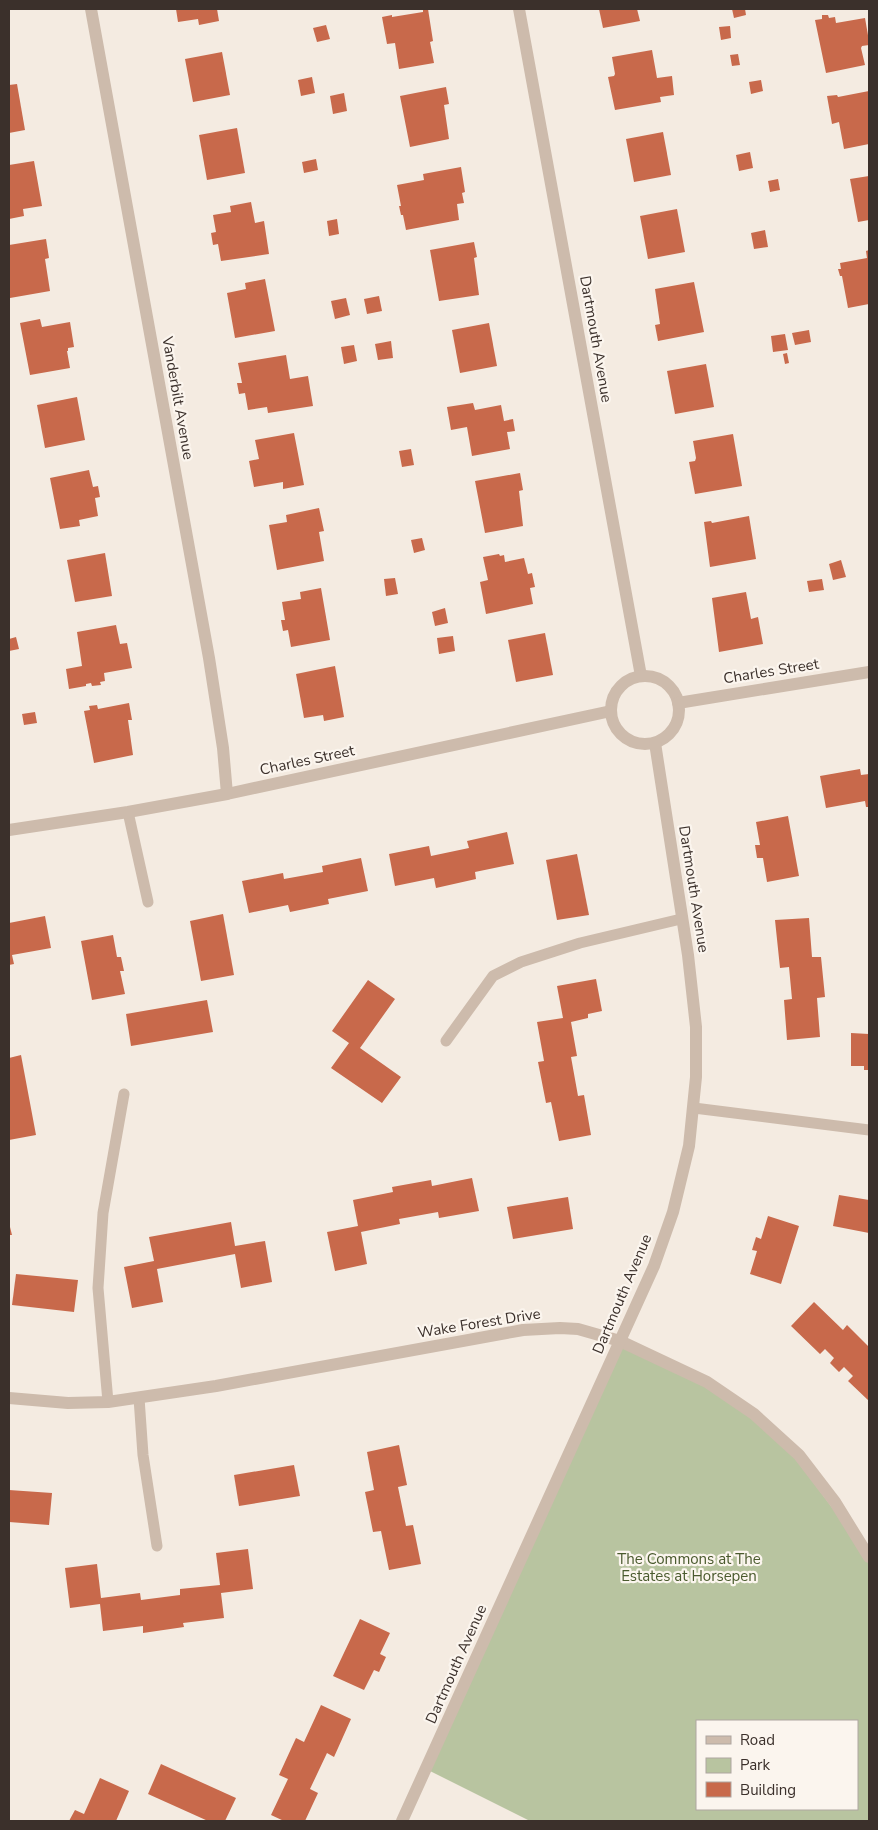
<svg xmlns="http://www.w3.org/2000/svg" width="878" height="1830" font-family="'Nunito Sans',sans-serif">
	<style>
		.green { fill: #b8c4a0; fill-rule: evenodd }
		.building { fill: #c8694b }
		.lines { fill: none; stroke-linecap: round; stroke-linejoin: round }
		.service { stroke: #cdbbac; stroke-width: 11 }
		.minor { stroke: #cdbbac; stroke-width: 12 }
		.labels { text-anchor: middle; stroke-width: 4.5; stroke-linejoin: round; paint-order: stroke }
		.street-label { font-size: 15px; fill: #3b302b; stroke: #fbf5ee }
		.park-label { font-size: 15px; fill: #4a5a2e; stroke: #fbf5ee }
	</style>
	<rect width="100%" height="100%" fill="#f4ebe1"/>
	<path class="green" d="M623 1343 682 1371 775 1431 869 1557V1821H530L428 1770ZM697 1721H857V1809H697Z"/>
	<g class="building">
		<path d="M176 9H217L219 21 199 25 198 19 178 22Z"/>
		<path d="M428 9 433 41 430 42 434 63 399 69 395 43 387 44 382 17 392 15V17L423 12V10Z"/>
		<path d="M599 9H637L640 21 603 28Z"/>
		<path d="M732 9H745L746 15 734 18Z"/>
		<path d="M822 15H828L829 18 835 17 836 23 865 18 869 41V45L862 46 861 48 865 65 826 73 815 20 822 19Z"/>
		<path d="M326 25 330 39 317 42 313 28Z"/>
		<path d="M730 26 731 38 721 40 719 27Z"/>
		<path d="M652 50 657 78 672 76 674 95 660 97 661 102 615 110 608 77 614 76 615 74 612 57Z"/>
		<path d="M222 52 230 95 193 102 185 59Z"/>
		<path d="M738 54 740 65 732 66 730 55Z"/>
		<path d="M312 77 315 93 301 96 298 80Z"/>
		<path d="M761 80 763 91 751 94 749 82Z"/>
		<path d="M17 84 25 130 9 133V85Z"/>
		<path d="M446 87 449 104 444 105 449 139 410 147 400 96Z"/>
		<path d="M869 91V144L844 149 839 122 832 124 827 96 837 95 838 97Z"/>
		<path d="M344 93 347 111 333 114 330 96Z"/>
		<path d="M237 128 245 173 207 180 199 135Z"/>
		<path d="M663 132 671 175 634 182 626 139Z"/>
		<path d="M750 152 753 168 739 171 736 155Z"/>
		<path d="M316 159 318 170 304 173 302 162Z"/>
		<path d="M34 161 42 206 23 209 24 216 9 219V165Z"/>
		<path d="M461 167 465 192 462 193 464 203 457 204 459 220 406 230 403 215H401L399 206H401L397 185 424 180 423 174Z"/>
		<path d="M869 176V220L858 222 850 179Z"/>
		<path d="M778 179 780 190 770 192 768 181Z"/>
		<path d="M251 202 255 223 264 221 269 254 221 261 218 244 213 245 211 233 216 232 213 215 231 212 230 206Z"/>
		<path d="M677 209 685 252 648 259 640 216Z"/>
		<path d="M337 219 339 234 329 236 327 221Z"/>
		<path d="M765 230 768 247 754 249 751 233Z"/>
		<path d="M46 239 49 258 45 259 50 291 10 298 9 245Z"/>
		<path d="M474 242 477 257 474 258 479 295 439 301 430 250Z"/>
		<path d="M869 250V304L848 308 842 276H840L838 269H841L840 263 867 258 866 251Z"/>
		<path d="M265 279 275 331 235 338 227 293 246 289 245 283Z"/>
		<path d="M694 282 704 332 658 341 655 325 660 324 655 289Z"/>
		<path d="M379 296 382 311 367 314 364 299Z"/>
		<path d="M346 298 350 315 335 319 331 301Z"/>
		<path d="M40 319 42 327 70 322 74 347 68 348V351H67L70 368 30 375 20 323Z"/>
		<path d="M489 323 497 366 460 373 452 330Z"/>
		<path d="M809 330 811 342 795 345 792 333Z"/>
		<path d="M785 334 788 350 773 352 771 336Z"/>
		<path d="M391 341 393 358 378 360 375 344Z"/>
		<path d="M354 345 357 361 344 364 341 347Z"/>
		<path d="M787 353 789 363 785 364 783 354Z"/>
		<path d="M286 355 290 379 308 376 313 406 268 413 267 407 248 410 245 393 239 394 237 383H242L238 363Z"/>
		<path d="M706 364 714 407 675 414 667 371Z"/>
		<path d="M77 397 85 440 45 448 37 405Z"/>
		<path d="M473 403 475 410 501 405 504 421 513 419 515 431 507 432 510 449 472 456 467 427 451 430 447 407Z"/>
		<path d="M294 433 304 485 283 489V482L254 487 249 461 259 459 255 440Z"/>
		<path d="M733 434 742 486 695 494 689 462 695 461 696 458 693 441Z"/>
		<path d="M411 449 414 465 402 467 399 451Z"/>
		<path d="M89 470 93 487 98 486 100 497 95 498 98 516 79 520 80 526 60 529 50 478Z"/>
		<path d="M520 473 523 490 519 491 523 526 485 533 475 481Z"/>
		<path d="M319 508 324 531 319 532 324 561 277 570 269 525 287 522 286 515Z"/>
		<path d="M749 516 756 559 710 567 704 522 711 521 712 523Z"/>
		<path d="M422 538 425 550 414 553 411 540Z"/>
		<path d="M105 553 112 596 75 602 67 560Z"/>
		<path d="M499 554 500 556 504 555 505 562 524 558 528 574 532 573 535 587 530 588 533 604 486 614 480 582 488 580 483 557Z"/>
		<path d="M841 560 846 577 833 580 829 564Z"/>
		<path d="M395 578 398 594 386 596 384 579Z"/>
		<path d="M822 579 824 590 809 592 807 581Z"/>
		<path d="M321 588 330 640 291 647 288 630 283 631 281 620H285L282 602 301 599 300 592Z"/>
		<path d="M746 592 751 619 758 617 763 644 719 652 712 598Z"/>
		<path d="M445 608 448 623 435 626 432 612Z"/>
		<path d="M116 625 120 644 127 643 132 668 104 673 105 681 100 682 101 685 92 686 91 683 86 684V686L69 689 66 669 82 666 77 632Z"/>
		<path d="M545 633 553 675 516 682 508 640Z"/>
		<path d="M453 636 455 651 439 654 437 638Z"/>
		<path d="M16 637 19 649 9 651V639Z"/>
		<path d="M335 666 344 717 324 721 323 715 304 718 296 674Z"/>
		<path d="M129 703 132 720H128L133 755 94 763 84 711 90 710 89 706 97 705 98 709Z"/>
		<path d="M35 712 37 723 24 725 22 714Z"/>
		<path d="M860 769 861 775 869 774V807H866L865 801 826 808 820 776Z"/>
		<path d="M788 816 799 876 767 882 763 858H757L755 845H760L756 822Z"/>
		<path d="M507 832 514 864 475 872 476 879 436 888 434 878 395 886 389 854 429 846 431 856 469 848 467 841Z"/>
		<path d="M577 854 589 915 557 920 546 860Z"/>
		<path d="M361 858 368 891 328 899 329 904 290 912 288 905 249 913 242 881 283 873 284 879 323 872 322 866Z"/>
		<path d="M223 914 234 975 201 981 190 921Z"/>
		<path d="M45 916 51 948 12 955 14 964 9 965V923Z"/>
		<path d="M809 918 812 957H821L825 997 817 998 820 1037 787 1040 784 1000 792 999 789 967 780 968 775 920Z"/>
		<path d="M113 935 117 957H121L124 971H120L125 994 92 1000 81 941Z"/>
		<path d="M596 979 602 1011 588 1014V1018L571 1022 577 1056 571 1057 578 1096 584 1095 591 1135 559 1141 551 1102 546 1103 538 1062 544 1061 537 1022 563 1018 557 986Z"/>
		<path d="M368 980 395 999 360 1048 401 1077 382 1103 331 1068 349 1043 332 1031Z"/>
		<path d="M207 1000 213 1032 131 1046 126 1014Z"/>
		<path d="M851 1033 869 1034V1070H864V1066H851Z"/>
		<path d="M21 1055 36 1135 9 1140V1058Z"/>
		<path d="M472 1178 479 1211 439 1218 438 1212 399 1219 400 1224 361 1232 367 1264 335 1271 327 1232 358 1226 353 1200 393 1192 392 1187 431 1180 432 1186Z"/>
		<path d="M839 1195 869 1200V1233L833 1226Z"/>
		<path d="M568 1197 573 1229 513 1239 507 1207Z"/>
		<path d="M768 1216 799 1226 781 1284 750 1274 757 1251 752 1250 756 1237 761 1239Z"/>
		<path d="M231 1222 235 1246 265 1241 272 1282 241 1288 235 1254 157 1269 163 1302 132 1308 124 1267 154 1261 149 1237Z"/>
		<path d="M9 1223 12 1235H9Z"/>
		<path d="M16 1274 78 1280 74 1312 12 1305Z"/>
		<path d="M814 1302 843 1330 847 1325 869 1347V1401L848 1381 853 1376 844 1367 839 1372 830 1363 834 1358 825 1349 820 1354 791 1326Z"/>
		<path d="M399 1445 407 1485 398 1487 406 1526 413 1525 421 1564 389 1570 381 1531 373 1532 365 1492 374 1490 367 1452Z"/>
		<path d="M294 1465 300 1496 239 1506 234 1475Z"/>
		<path d="M9 1490 52 1493 49 1525 9 1522Z"/>
		<path d="M248 1549 253 1589 221 1593 224 1618 183 1623 184 1627 143 1633V1626L103 1631 100 1604 70 1608 65 1568 97 1564 101 1598 140 1593 141 1600 180 1595V1589L220 1585 216 1553Z"/>
		<path d="M360 1619 390 1633 380 1654 386 1657 379 1672 374 1670 364 1690 333 1676Z"/>
		<path d="M321 1705 351 1719 334 1757 327 1753 310 1789 318 1793 305 1821H284L271 1815 288 1779 279 1775 296 1738 304 1742Z"/>
		<path d="M161 1764 236 1798 225 1821H208L148 1794Z"/>
		<path d="M100 1778 129 1791 116 1821H69L75 1810 84 1814Z"/>
	</g>
	<g class="lines">
		<g class="service">
			<path d="M128 812 148 902"/>
			<path d="M446 1041 493 976 521 962 580 943 681 919"/>
			<path d="M694 1108 869 1130"/>
			<path d="M139 1398 143 1455 157 1546"/>
			<path d="M108 1402 98 1288 103 1213 124 1094"/>
		</g>
		<g class="minor">
			<path d="M91 9 209 658 223 748 227 794"/>
			<path d="M519 9 641 676"/>
			<circle cx="645" cy="710" r="34"/>
			<path d="M678 703 869 672"/>
			<path d="M9 830 128 812 227 794 611 711"/>
			<path d="M9 1398 68 1403 108 1402 216 1386 523 1330 560 1328 578 1329 620 1341 707 1382 754 1414 799 1455 835 1502 869 1557"/>
			<path d="M402 1821 654 1266 673 1212 689 1146 696 1077V1027L688 955 655 743"/>
		</g>
	</g>
	<g class="labels">
		<g class="street-label">
			<text transform="translate(596 339) rotate(80)" y="5">Dartmouth Avenue</text>
			<text transform="translate(178 398) rotate(80)" y="5">Vanderbilt Avenue</text>
			<text transform="translate(771 671) rotate(-9)" y="5">Charles Street</text>
			<text transform="translate(307 760) rotate(-12)" y="5">Charles Street</text>
			<text transform="translate(694 889) rotate(81)" y="5">Dartmouth Avenue</text>
			<text transform="translate(622 1294) rotate(-67)" y="5">Dartmouth Avenue</text>
			<text transform="translate(479 1323) rotate(-9)" y="5">Wake Forest Drive</text>
			<text transform="translate(456 1664) rotate(-66)" y="5">Dartmouth Avenue</text>
		</g>
		<g class="park-label">
			<text x="689" y="1564">The Commons at The<tspan x="689" dy="17">Estates at Horsepen</tspan></text>
		</g>
	</g>
	<rect width="878" height="1830" fill="none" stroke="#3b302b" stroke-width="20"/>
	<rect x="696" y="1720" width="162" height="90" fill="#fbf5ee" stroke="#aea6a0"/>
	<rect x="706" y="1736" width="25" height="8" fill="#cdbbac" stroke="#aea6a0"/>
	<text x="740" y="1745" font-size="15" fill="#3b302b">Road</text>
	<rect x="706" y="1758" width="25" height="15" fill="#b8c4a0" stroke="#aea6a0"/>
	<text x="740" y="1770" font-size="15" fill="#3b302b">Park</text>
	<rect x="706" y="1782" width="25" height="15" fill="#c8694b" stroke="#aea6a0"/>
	<text x="740" y="1795" font-size="15" fill="#3b302b">Building</text>
</svg>
